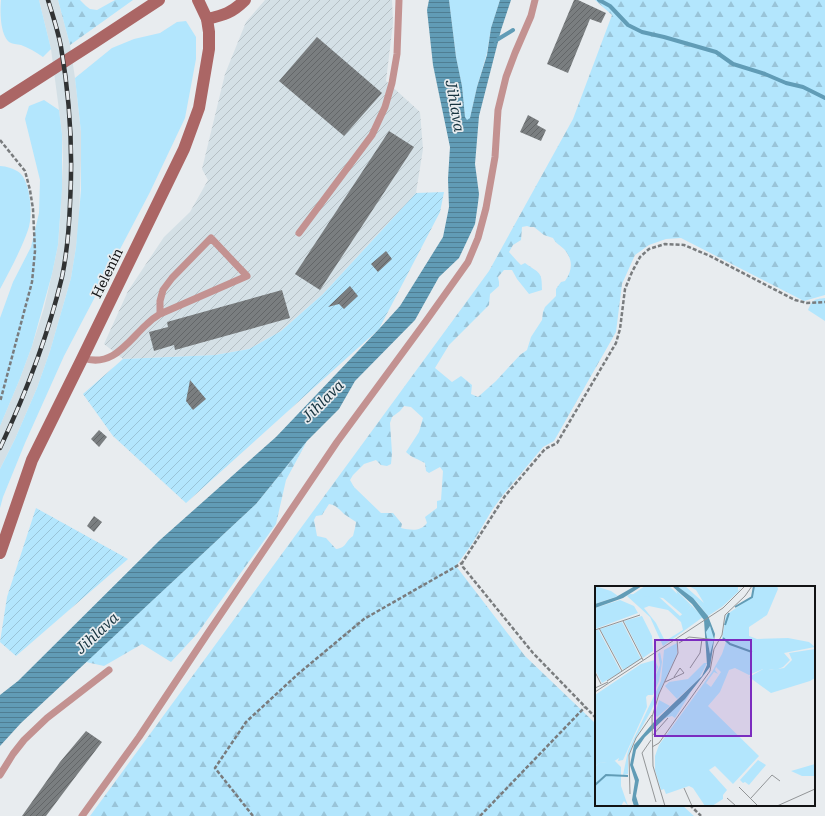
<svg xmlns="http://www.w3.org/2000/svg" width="825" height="816" font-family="'Roboto Serif',serif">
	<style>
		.built { fill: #d4e0e6 }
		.industrial { fill: url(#industrial-furrows) }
		.grass { fill: #b3e6fd }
		.forest { fill: url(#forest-firs); fill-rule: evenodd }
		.garden { fill: url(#garden-furrows) }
		.water { fill: url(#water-rules) }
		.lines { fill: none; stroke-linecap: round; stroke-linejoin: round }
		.stream { stroke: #619cb6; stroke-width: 4 }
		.building { fill: url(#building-hatch) }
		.path { stroke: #797c7e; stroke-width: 2.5; stroke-dasharray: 4 2; stroke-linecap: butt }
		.lane { stroke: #c39291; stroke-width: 7 }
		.secondary { stroke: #ab6665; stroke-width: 12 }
		.rail-casing { stroke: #313334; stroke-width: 4.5 }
		.rail { stroke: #e8ecef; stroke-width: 3; stroke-dasharray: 9; stroke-linecap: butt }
		.labels { text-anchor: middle; stroke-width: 3.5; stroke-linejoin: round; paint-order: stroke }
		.street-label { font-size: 14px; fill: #121314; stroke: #e8ecef }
		.water-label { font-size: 15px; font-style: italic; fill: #16333f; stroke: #e8ecef }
		.inset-river { fill: none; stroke: #619cb6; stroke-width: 2 }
		.inset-road { fill: none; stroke: #929597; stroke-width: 1 }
		.view { fill: #7b2cbf; fill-opacity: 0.15; stroke: #7b2cbf; stroke-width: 2 }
		.inset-edge { fill: none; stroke: #121314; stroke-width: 2 }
	</style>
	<defs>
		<pattern id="industrial-furrows" width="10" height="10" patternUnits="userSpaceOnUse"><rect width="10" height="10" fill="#d4e0e6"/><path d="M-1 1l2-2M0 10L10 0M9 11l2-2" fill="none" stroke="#b5bfc4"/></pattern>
		<pattern id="forest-firs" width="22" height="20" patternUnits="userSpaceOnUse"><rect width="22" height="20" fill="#b3e6fd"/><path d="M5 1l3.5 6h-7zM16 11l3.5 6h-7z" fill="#99c4d8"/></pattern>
		<pattern id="garden-furrows" width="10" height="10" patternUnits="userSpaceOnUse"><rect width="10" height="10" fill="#b3e6fd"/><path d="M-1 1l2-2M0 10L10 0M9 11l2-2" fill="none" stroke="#99c4d8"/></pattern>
		<pattern id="water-rules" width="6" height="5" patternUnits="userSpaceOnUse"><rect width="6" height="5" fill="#619cb6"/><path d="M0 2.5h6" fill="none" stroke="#4f7e93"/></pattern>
		<pattern id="building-hatch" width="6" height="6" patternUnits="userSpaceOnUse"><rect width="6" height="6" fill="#7a7e80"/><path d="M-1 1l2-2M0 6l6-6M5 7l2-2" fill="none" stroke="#636668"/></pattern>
	</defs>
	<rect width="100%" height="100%" fill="#e8ecef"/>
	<path class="built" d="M39 0H58L70 45 75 78 81 132V160L79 221 76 247 71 278 50 351 37 388 15 439 0 469V426L19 381 32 346 44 308 52 274 58 245 60 220 63 160 62 134 59 110 51 49Z"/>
	<path class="industrial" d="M265 0H392L393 23 386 81 420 112 423 149 416 193 323 294 281 331 249 349 215 355 123 359 104 344 128 291 164 237 190 212 208 180 202 169 225 74 246 22Z"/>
	<g class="grass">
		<path d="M1 0H39L51 49 43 57C36 52 29 48 21 45 17 44 12 44 9 42 0 34 0 11 1 0Z"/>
		<path d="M449 0H500L491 28 487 53 477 87 470 118 467 121 465 117 462 86 456 57Z"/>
		<path d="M186 21 196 37V59L185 118 150 192 64 356 25 443 3 497 0 508V469L15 439 37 388 50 351 71 278 76 247 81 190V132L75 78 112 48 134 39 160 33 177 22Z"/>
		<path d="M44 100 59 110 62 134V189L58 245 52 274 32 346 19 381 0 426V318L13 282 31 247 39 213 40 180 25 119 29 106Z"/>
		<path d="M0 166C6 166 15 169 20 173 31 183 33 217 28 230 21 250 10 270 0 289Z"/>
		<path d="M825 298V321L808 310C812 300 814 299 825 298Z"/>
	</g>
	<g class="forest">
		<path d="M58 0H80L86 6 90 9 97 10 115 0H133L70 45Z"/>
		<path d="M595 0H825V295L804 301 681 238 666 239 649 245 635 255 622 284 616 332 554 441 543 447 503 495 492 510 472 544 456 566 525 656 596 724V805H682L694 816H90L489 271 573 119 612 15ZM527 226 530 227H534L544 235 553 238C556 244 560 245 564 249 573 259 573 270 565 281L561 282 556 289V296L545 307 543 312 542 320 531 337 527 350 520 355 496 381 478 397 471 394 472 385 461 376 452 382 435 368 449 345 489 305 490 294 499 286V282L498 277 504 270H512L517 279 529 294 542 290C542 271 540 274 525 263L521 265 517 261 509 252 513 245 521 240 522 227ZM404 406 411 407 423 418 419 432 406 452C412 458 418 459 425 463L426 471 429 473 440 467 443 471 441 500 437 501V508L425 517 427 523C420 532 411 530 401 528L402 524 393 513H381L354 487 350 480 353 475 364 464 376 460 381 465 387 466 391 464 392 453 390 423 392 417 400 411ZM329 504C336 505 339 509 344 514 348 517 352 519 356 522L355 528 353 536C345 541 347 548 336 549L326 538 317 536 314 520 316 516 322 515Z"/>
		<path d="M307 441 286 480 276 524 197 634 171 662 142 644 104 666 86 662 256 504Z"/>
	</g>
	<g class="garden">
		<path d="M444 192 440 212 379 329 186 503 113 436 83 394 123 359 215 355 249 349 281 331 323 294 416 193Z"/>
		<path d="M36 508 128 559 16 656 0 642 7 597Z"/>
	</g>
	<path class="water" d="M429 0H449L456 57 462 86 465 117 467 120 470 118 477 87 487 55 491 28 500 0H511L501 30 479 116 475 164 479 194 478 203 475 224 459 258 439 277 415 320 355 381 339 409 307 441 256 504 21 723 0 746V695L18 681 160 540 276 437 379 329 400 306 443 237 449 207 448 179 450 147 433 65 427 10Z"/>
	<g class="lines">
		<g class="stream">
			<path d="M599 0 610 6 628 25 642 32 664 37 716 52 733 64 765 74 786 83 803 87 825 98"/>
			<path d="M495 41 513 30"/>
		</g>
	</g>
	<g class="building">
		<path d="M574 0H578L606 13 601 23 590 19 568 73 547 64Z"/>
		<path d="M317 37 382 93 344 136 279 81Z"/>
		<path d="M528 115 539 121 537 125 546 130 541 141 520 132Z"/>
		<path d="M389 131 414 147 320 290 295 274Z"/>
		<path d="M386 251 392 259 378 272 371 264Z"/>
		<path d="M350 286 358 296 344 309 339 304 328 307Z"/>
		<path d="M282 290 290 318 175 350 174 345 154 351 149 332 168 327 167 322Z"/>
		<path d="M190 380 206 399 193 410 186 401Z"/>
		<path d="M99 430 107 437 99 447 91 439Z"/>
		<path d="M94 516 102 522 94 532 87 526Z"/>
		<path d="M86 731 102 742 73 780 46 816H22L60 762Z"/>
	</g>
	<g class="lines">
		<g class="path">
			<path d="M0 140 25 171 30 190 33 209 35 251 32 282 0 402"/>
			<path d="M596 718 533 653 463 567 462 563 505 496 545 449 557 443 616 343 620 329 625 289 632 272 640 257 649 249 665 244 684 245 710 256 795 300 807 303 825 302"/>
			<path d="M690 805 701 816"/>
			<path d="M253 816 215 768 246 722 298 674 364 619 462 563"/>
			<path d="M480 816 585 707"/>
		</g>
		<g class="lane">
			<path d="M299 233 372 135 385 107 392 83 397 54 399 0"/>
			<path d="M83 358C113 368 128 341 147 324 151 320 155 317 160 314L247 276 211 238 172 278 163 290 160 301V314"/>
			<path d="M0 775 13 754 24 740 47 718 109 670"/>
			<path d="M82 816 139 737 208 633 337 442 426 321 468 262 478 238 486 208 495 157 498 110 506 77 515 53 531 16 535 0"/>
		</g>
		<g class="secondary">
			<path d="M207 19C224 15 232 13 245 0"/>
			<path d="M0 103 95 42 159 0"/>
			<path d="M0 553 32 460 81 361 184 149 199 108 209 49V32L207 19 198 0"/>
		</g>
		<g class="rail-casing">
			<path id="rail" d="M0 448C26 393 48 336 62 277 67 253 69 229 70 204 73 152 70 99 61 47 58 31 53 16 48 0"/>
		</g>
		<use href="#rail" class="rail"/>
	</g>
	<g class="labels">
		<g class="street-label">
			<text transform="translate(107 273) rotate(-64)" y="5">Helenín</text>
		</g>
		<g class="water-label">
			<text transform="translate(455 106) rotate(80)" y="5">Jihlava</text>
			<text transform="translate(323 401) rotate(-45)" y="5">Jihlava</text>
			<text transform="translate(97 633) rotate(-43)" y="5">Jihlava</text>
		</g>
	</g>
	<g transform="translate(595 586)">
		<rect width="220" height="220" fill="#e8ecef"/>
		<path d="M0 0 16 5 23 10 0 18ZM115 40 119 53 115 68 111 46ZM82 57V68L56 125 38 157 33 171V188L28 189 33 165 66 95 69 64ZM220 63V92L215 95 176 107 154 91 170 82 177 84 189 82 197 74 194 67ZM65 66 67 76 64 95 58 109H53L51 111 52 121 28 174 23 175 24 172 18 176 4 177 0 181V109L46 78 60 74 63 81 57 98 65 79 63 68ZM163 174 171 179 154 199 150 196 148 197 145 194ZM220 178V190H207L196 185Z" fill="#b3e6fd"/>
		<path d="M82 0H90L109 17 101 4 94 0H143V5L147 0 144 5 128 20 113 30 102 16ZM160 0H182L183 3 172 29 154 41V50L162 53 193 52 214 56 220 61 189 67 195 74 188 81 181 84 168 83 154 89 140 82 134 84 125 106 113 120 164 170 138 198 120 180 114 184 132 204 128 209V213L117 220H110L98 202 94 200 71 208 69 203 66 204 60 184V170L64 159 117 86 127 68 131 56 127 52 131 29 157 11ZM121 81 126 86 116 101 111 97 119 86 123 88 120 84ZM81 4 108 31 68 60 55 31 32 10 35 8 64 11 85 30 96 21 83 10ZM54 20 73 24 86 36 88 44 70 55 61 37 49 22ZM25 14 39 20 43 27 0 43V22ZM96 106 80 132 77 130 70 132ZM20 175 26 181V200L33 220 29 215 26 220H0V181L4 177Z" fill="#b3e6fd" fill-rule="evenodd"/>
		<path d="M50 0H74L96 21 88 29 68 12 37 9Z" fill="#b3e6fd"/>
		<path d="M47 30 57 50 58 65 48 72 29 35ZM27 36 46 73 28 84 5 43ZM3 43 26 86 7 97 0 84V44ZM109 77H112L104 93 82 113 70 100 74 96 93 93ZM64 114 75 120 62 131 60 129Z" fill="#b3e6fd"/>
		<path d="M40 0H47L28 12 0 22V18L21 11ZM77 0H82L98 12 113 30 120 48 115 81 90 113 50 151 41 164 38 179 44 194 41 210 44 220H39L37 214 40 195 35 179 39 159 58 137 107 90 112 79 109 34 97 18ZM115 40 119 53 115 68 111 46Z" fill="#619cb6" fill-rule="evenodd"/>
		<path class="inset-river" d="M140 21 157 11 159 0M130 39 134 27M128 52 135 58 157 66M0 199 11 189 33 190"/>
		<path class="inset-road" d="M28 35 48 74M4 42 27 85M0 44 45 29M84 57 94 51 123 54M95 82 105 67 107 53M0 86 6 98M12 95 47 72M70 96 89 87 85 82 79 91M0 102 13 96M0 106 128 22 150 0M57 150 73 132M56 154 47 167 61 216M57 161 64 157 115 85 119 63 127 49 130 29 150 10 157 0M144 201 162 219M89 202 97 220M35 208 34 169 41 152 57 129M132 212 141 220M156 212 177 189 185 195M70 220 58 180 57 131 64 108 83 67 82 53M182 220 220 203"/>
		<path class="view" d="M60 54H156V150H60Z"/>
		<rect width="220" height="220" class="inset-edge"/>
	</g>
</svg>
